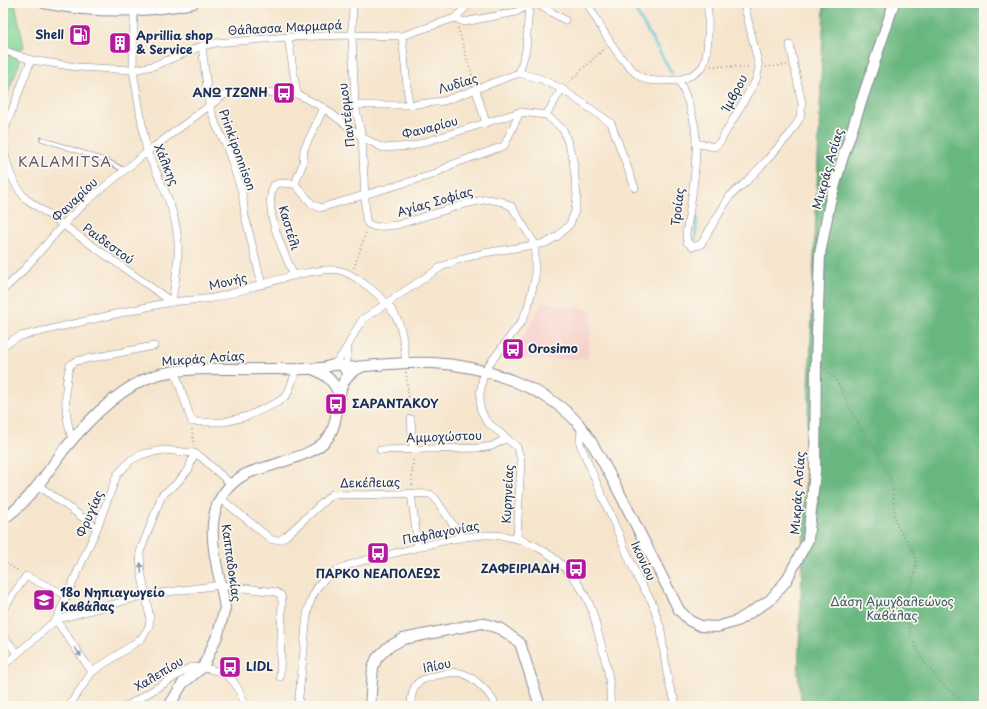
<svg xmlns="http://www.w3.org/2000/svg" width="987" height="709" font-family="'Playpen Sans',sans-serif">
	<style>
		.built { fill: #f7d0ca }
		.green { fill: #82d698; stroke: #4e827b }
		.forest { fill: #69b780; stroke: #42736f }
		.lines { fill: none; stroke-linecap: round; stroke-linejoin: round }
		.stream { stroke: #5ec6db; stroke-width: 2.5 }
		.lane-casing { stroke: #888a96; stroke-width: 5 }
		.street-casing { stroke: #888a96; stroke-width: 8 }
		.secondary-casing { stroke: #888a96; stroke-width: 12 }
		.path { stroke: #888a96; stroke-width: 1.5; stroke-dasharray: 1 3; stroke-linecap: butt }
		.lane { stroke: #fff; stroke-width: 3.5 }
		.street { stroke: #fff; stroke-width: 7 }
		.secondary { stroke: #fff; stroke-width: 10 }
		.oneway { fill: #8d97ae }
		.labels { text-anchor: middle; stroke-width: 3.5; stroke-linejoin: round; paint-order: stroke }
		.street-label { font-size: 12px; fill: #1b2f5e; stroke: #fbf7ec }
		.poi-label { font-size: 12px; font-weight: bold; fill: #1b2f5e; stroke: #fbf7ec; text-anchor: start }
		.park-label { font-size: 12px; fill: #35596c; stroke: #fbf7ec }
		.quarter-label { font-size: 14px; letter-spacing: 1px; fill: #5e5b73; stroke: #fbf7ec }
	</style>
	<rect width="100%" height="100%" fill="#fbf7ec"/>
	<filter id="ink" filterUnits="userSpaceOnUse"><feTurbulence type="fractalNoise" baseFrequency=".025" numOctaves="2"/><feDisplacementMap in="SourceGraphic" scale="8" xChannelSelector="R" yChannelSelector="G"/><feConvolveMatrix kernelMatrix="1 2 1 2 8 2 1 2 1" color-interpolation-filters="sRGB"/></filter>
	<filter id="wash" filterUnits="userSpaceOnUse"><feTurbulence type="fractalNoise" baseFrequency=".012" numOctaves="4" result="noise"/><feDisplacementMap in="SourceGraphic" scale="16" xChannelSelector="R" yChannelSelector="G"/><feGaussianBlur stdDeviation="0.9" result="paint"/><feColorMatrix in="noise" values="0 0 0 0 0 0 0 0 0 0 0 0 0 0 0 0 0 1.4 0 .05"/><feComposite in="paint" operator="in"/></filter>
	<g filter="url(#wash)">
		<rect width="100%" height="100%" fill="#f6e5cd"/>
		<path class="built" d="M542 302 593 310 587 359H515L513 353 516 347 528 329Z"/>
		<g class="green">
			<path d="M10 3 15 4 24 47 19 51 3 45V4Z"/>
			<path d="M3 53 16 56 20 62 3 105Z"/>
		</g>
		<path class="forest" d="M824 3H984V706H802L798 675Z"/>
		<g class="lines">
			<g class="stream">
				<path d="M631 3 672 73"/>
				<path d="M695 243 697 217"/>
			</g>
		</g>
	</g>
	<g filter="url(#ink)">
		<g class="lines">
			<g class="lane-casing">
				<path id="lane" d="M42 139 107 161 124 170"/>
			</g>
			<g class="street-casing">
				<g id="street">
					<path d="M353 3 352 35 355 105 362 137 366 220 368 224 376 227 397 225 465 204 488 199 503 202 512 207 535 244V278L528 307 522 321 484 371 480 394V408L486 421 517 447 521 460 517 539"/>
					<path d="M587 3C599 23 625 74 648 80 658 82 669 81 679 80 686 95 692 111 695 127 699 157 691 203 686 234L687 242 693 247 701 244 730 196 747 181 766 161 790 134 800 118 802 104 790 45"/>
					<path d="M455 18 464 22 516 12 529 5 537 4 565 20"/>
					<path d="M402 36 409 105"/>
					<path d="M288 37 297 94"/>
					<path d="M202 46 209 104 216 125 226 145 242 192 245 216 262 285"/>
					<path d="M3 50 31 60 77 67 133 70 153 66 202 46 215 43 288 37 352 35 402 36 455 18 470 3"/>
					<path d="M519 73 526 50 529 5"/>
					<path d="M679 80C688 77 697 74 703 66 709 54 709 16 707 3"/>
					<path d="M476 90 486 123"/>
					<path d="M355 105H409L444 101 519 73 541 79 562 89 611 123 635 188"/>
					<path d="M546 115 562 89"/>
					<path d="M3 134 31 60"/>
					<path d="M3 140C6 165 10 179 25 198L172 302C174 286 178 269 178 253 180 217 162 184 147 152L145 142 133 70 134 11"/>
					<path d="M696 143 714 147 720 142 756 80 759 67 744 3"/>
					<path d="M295 184 312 204 320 208 432 175 453 164 504 146 520 112"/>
					<path d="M294 276C284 251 262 211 274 185L280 183 295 184 303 163 304 149 324 108"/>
					<path d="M3 290 21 273 69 218 87 201 147 152 224 95 241 91 297 94 324 108 362 137 383 148 412 146 520 112 546 115 557 124 564 131 573 159 577 196 575 211 570 224 558 236 546 243 484 253 460 259 441 267 363 319C352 333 348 352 334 364"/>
					<path d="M3 345 21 336C71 325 120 312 171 302 185 300 199 300 213 298 243 292 317 263 342 271 352 274 362 282 370 288 401 313 402 326 406 364"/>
					<path d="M346 368 348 349"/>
					<path d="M175 372 192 422H224L248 416 278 402 287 395 297 369"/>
					<path d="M411 419 413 449"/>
					<path d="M581 428 580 444 638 579 652 602 661 629 666 668 670 688 677 706"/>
					<path d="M72 439C65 417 63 388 70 365L76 361 154 346"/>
					<path d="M380 450 481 448 492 446 507 438"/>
					<path d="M38 485 97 528"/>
					<path d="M411 493 418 547"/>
					<path d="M220 498 272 540H280L286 536 332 494C364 497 397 492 430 494L435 498 462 538"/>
					<path d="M3 609 26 576 66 595"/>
					<path d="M56 620 92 672 141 639 149 627 150 618 141 571 140 552 162 495 175 485 189 469 194 453"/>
					<path d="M56 620 146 595 220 585 276 592 281 595 282 601 280 677"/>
					<path d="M3 636 17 653"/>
					<path d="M3 666 56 620 97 528 117 475 131 460 143 454 164 450 194 453 201 457 231 484"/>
					<path d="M69 706 92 672"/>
					<path d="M127 706 191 667C224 669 235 674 245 706"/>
					<path d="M298 706C300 687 302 668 304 649 306 627 305 607 317 588 333 563 370 560 395 553 424 546 454 537 484 535 531 533 570 562 589 603 593 611 595 621 597 629 604 654 612 680 610 706"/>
					<path d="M411 706C411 680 421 679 443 674 450 673 456 671 464 674 477 680 490 693 496 706"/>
				</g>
			</g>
			<g class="secondary-casing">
				<g id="secondary">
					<path d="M44 3C93 13 144 13 193 3"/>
					<path d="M346 368C374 365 404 362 433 363 482 365 551 388 582 428 595 446 606 468 617 488 638 529 658 569 679 610L690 621 701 626 717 627 737 621 770 600 786 581 808 540 815 471 816 362 820 254 830 202 842 160 894 3"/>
					<path d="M312 369C327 374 336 383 340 398"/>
					<path d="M3 519C28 503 46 474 63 451 87 421 119 387 156 375 188 366 230 370 262 369 281 369 301 370 320 368 328 368 335 362 343 366L347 373"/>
					<path d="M169 706 183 683 203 667 218 634 225 608C218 561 193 505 244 475 255 469 270 467 282 462 297 457 316 452 327 439 344 418 330 378 360 368"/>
					<path d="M370 706 373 667 377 658 388 647 403 639 482 623 501 629 520 643 540 706"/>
				</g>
			</g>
			<g class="path">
				<path d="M450 3 452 9"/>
				<path d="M458 28 474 82"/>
				<path d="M711 66 751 67"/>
				<path d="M766 67 787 65"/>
				<path d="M567 84 605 48"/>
				<path d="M354 268 366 232"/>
				<path d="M825 369C841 381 843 395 852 412 864 436 884 456 891 483 895 497 892 511 897 525 902 536 912 545 915 557 919 570 909 585 907 598 902 643 934 682 969 706"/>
				<path d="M406 372 410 412"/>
				<path d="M192 429 194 445"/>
				<path d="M412 485 413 457"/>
				<path d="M3 561 20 572"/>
			</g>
			<use href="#lane" class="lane"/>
			<use href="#street" class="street"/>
			<use href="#secondary" class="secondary"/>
		</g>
		<defs><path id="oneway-solid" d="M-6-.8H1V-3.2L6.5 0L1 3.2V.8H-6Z"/></defs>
		<g class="oneway">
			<use href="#oneway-solid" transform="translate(141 568) rotate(-94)"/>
			<use href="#oneway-solid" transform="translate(78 652) rotate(55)"/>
		</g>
	</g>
	<defs>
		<g id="fuel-square" transform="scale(1.15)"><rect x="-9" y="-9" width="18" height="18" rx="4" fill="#b5179e" stroke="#fbf7ec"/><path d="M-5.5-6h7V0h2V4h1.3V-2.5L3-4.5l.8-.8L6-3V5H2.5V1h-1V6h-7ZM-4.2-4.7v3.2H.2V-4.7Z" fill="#fff"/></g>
		<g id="building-square" transform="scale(1.15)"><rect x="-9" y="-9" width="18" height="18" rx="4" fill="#b5179e" stroke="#fbf7ec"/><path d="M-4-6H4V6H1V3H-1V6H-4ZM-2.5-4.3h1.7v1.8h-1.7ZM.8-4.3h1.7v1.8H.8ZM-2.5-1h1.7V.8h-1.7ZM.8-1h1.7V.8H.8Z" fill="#fff"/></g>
		<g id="bus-square" transform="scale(1.15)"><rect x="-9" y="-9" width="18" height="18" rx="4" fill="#b5179e" stroke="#fbf7ec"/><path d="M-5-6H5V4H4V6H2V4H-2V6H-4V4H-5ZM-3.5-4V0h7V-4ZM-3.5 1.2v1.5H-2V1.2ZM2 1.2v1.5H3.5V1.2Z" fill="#fff"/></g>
		<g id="school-square" transform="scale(1.15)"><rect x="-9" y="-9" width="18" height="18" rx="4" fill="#b5179e" stroke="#fbf7ec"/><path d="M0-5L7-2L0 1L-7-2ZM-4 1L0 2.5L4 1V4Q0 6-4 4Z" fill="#fff"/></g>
	</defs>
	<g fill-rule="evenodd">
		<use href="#fuel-square" x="80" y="35"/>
		<use href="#building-square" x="120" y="43"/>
		<use href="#bus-square" x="284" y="93"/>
		<use href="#bus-square" x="513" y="349"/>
		<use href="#bus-square" x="336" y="404"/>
		<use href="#bus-square" x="378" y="553"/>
		<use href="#bus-square" x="576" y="569"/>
		<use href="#school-square" x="44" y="600"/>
		<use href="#bus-square" x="230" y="667"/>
	</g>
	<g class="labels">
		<g class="street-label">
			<text transform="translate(285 28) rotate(-3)" y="4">Θάλασσα Μαρμαρά</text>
			<text transform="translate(458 84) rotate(-17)" y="4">Λυδίας</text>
			<text transform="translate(735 93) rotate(-62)" y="4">Ίμβρου</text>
			<text transform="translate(347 115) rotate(-97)" y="4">Παντέρμου</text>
			<text transform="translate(430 128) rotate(-15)" y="4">Φαναρίου</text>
			<text transform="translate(237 150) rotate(70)" y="4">Prinkiponnison</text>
			<text transform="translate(166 165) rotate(67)" y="4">Χάλκης</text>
			<text transform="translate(828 169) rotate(-74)" y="4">Μικράς Ασίας</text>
			<text transform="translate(75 200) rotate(-44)" y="4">Φαναρίου</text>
			<text transform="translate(435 202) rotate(-16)" y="4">Αγίας Σοφίας</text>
			<text transform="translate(678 207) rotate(-83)" y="4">Τροίας</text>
			<text transform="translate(289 228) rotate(73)" y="4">Καστέλι</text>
			<text transform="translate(108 244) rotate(36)" y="4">Ραιδεστού</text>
			<text transform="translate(228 282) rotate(-13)" y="4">Μονής</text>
			<text transform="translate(203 359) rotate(-4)" y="4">Μικράς Ασίας</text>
			<text transform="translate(444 437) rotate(-2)" y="4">Αμμοχώστου</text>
			<text transform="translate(370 483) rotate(-1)" y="4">Δεκέλειας</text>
			<text transform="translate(798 493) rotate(-86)" y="4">Μικράς Ασίας</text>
			<text transform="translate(508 494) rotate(-87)" y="4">Κυρηνείας</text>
			<text transform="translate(90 514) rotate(-67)" y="4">Φρυγίας</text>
			<text transform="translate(441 533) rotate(-11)" y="4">Παφλαγονίας</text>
			<text transform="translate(643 561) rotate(65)" y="4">Ικονίου</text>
			<text transform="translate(231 563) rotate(82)" y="4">Καππαδοκίας</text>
			<text transform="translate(437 666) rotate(-12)" y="4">Ιλίου</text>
			<text transform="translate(159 674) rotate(-31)" y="4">Χαλεπίου</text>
		</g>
		<g class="poi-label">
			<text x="64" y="39" text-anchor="end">Shell</text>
			<text x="136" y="40">Aprillia shop<tspan x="136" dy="14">&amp; Service</tspan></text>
			<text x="268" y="97" text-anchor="end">ΑΝΩ ΤΖΩΝΗ</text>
			<text x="528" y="353">Orosimo</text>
			<text x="352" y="408">ΣΑΡΑΝΤΑΚΟΥ</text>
			<text x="560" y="573" text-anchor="end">ΖΑΦΕΙΡΙΑΔΗ</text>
			<text x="378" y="578" text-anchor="middle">ΠΑΡΚΟ ΝΕΑΠΟΛΕΩΣ</text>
			<text x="60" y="597">18ο Νηπιαγωγείο<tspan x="60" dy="14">Καβάλας</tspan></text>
			<text x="246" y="671">LIDL</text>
		</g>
		<g class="park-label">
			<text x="892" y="606">Δάση Αμυγδαλεώνος<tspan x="892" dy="14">Καβάλας</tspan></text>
		</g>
		<g class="quarter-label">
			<text x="65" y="167">KALAMITSA</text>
		</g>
	</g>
	<rect width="987" height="709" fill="none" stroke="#fbf7ec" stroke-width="16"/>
</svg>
